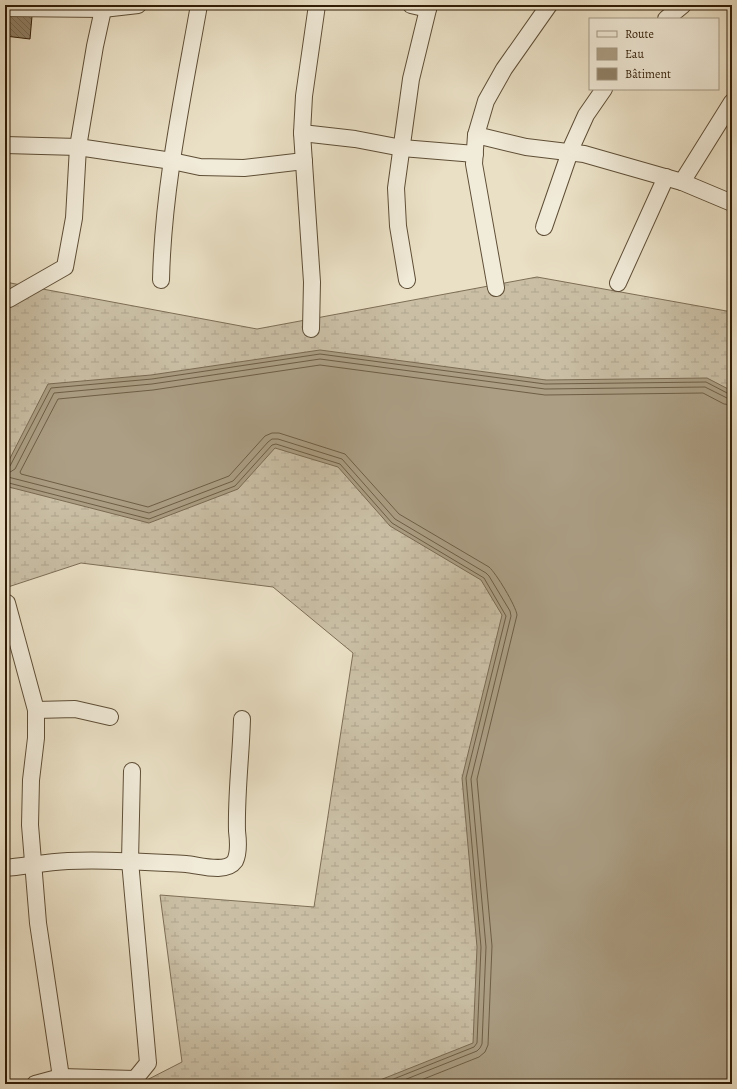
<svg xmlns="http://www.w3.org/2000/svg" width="737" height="1089" font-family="Alegreya,serif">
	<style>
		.wetland { fill: url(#wetland-marsh); stroke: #7d6e56 }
		.water { fill: #ab9e84; stroke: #7a6a52 }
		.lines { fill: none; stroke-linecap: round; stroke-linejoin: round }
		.shore { stroke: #6e5e45; stroke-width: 1 }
		.building { fill: url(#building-back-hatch); stroke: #301d06 }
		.street-casing { stroke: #5e4e36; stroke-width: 18 }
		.street { stroke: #f1ebd9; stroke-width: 16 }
	</style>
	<defs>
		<pattern id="wetland-marsh" width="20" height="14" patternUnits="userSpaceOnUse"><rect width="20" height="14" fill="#cabfa5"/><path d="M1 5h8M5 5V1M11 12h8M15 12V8" fill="none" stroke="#aea48d"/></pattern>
		<pattern id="building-back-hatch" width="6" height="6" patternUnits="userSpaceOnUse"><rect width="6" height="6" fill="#918269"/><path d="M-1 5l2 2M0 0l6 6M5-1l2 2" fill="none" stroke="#776a54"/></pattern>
	</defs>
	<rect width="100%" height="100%" fill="#eae0c5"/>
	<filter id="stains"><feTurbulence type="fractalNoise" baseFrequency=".005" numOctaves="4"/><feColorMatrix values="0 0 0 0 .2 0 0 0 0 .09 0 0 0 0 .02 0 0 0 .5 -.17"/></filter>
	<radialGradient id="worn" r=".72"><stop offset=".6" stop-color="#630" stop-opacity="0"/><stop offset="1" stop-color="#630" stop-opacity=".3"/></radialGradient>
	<path class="wetland" d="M537 277 732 312V1084H139L182 1062 160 895 314 907 353 653 273 587 81 563 5 588V282L257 329Z"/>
	<path class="water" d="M320 350 546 380 707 378 732 391V1084H370L473 1043 477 947 462 778 502 615 481 580 390 526 338 467 275 448 238 489 149 523 5 486V468L48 384 151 375Z"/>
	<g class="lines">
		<g class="shore">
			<path d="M5 468 10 466 51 388 152 379 320 354 545 384 706 382 729 394H732"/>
			<path d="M5 482 149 519 235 486 272 445 276 444 340 464 392 523 484 578 506 616 466 778 481 947 477 1043 474 1047 381 1084"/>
			<path d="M394 1084 477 1051 480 1048 482 1044 486 947 471 779 511 616 510 611 489 576 486 573 395 519 342 459 278 439H272L268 442 233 481 149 513 8 477 7 474 15 469 54 393 152 384 320 359 545 389 705 387 727 398 732 399"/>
			<path d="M411 1084 479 1057 485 1052 488 1045 492 946 477 779 517 615C516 606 496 573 489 567L399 514 345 454 279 433H272L265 436 229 476 148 507 21 474 20 472 58 399 153 390 320 365 545 395 703 393 724 404 732 405"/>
		</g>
	</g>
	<path class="building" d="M5 13 32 16 30 39 5 36Z"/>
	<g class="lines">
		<g class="street-casing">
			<g id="street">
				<path d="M411 5 428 9"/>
				<path d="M5 8 103 9 138 5"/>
				<path d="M666 19 683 5"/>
				<path d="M302 133 355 139 402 148 475 154"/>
				<path d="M476 135 526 147 584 154 682 182 732 203"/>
				<path d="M5 145 78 147 172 161 200 167 244 168 304 161"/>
				<path d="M682 182 732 102"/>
				<path d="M544 227 572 146 586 115 604 89"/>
				<path d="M161 280C163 188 183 96 199 5"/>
				<path d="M407 280 398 226 396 188 411 79 429 5"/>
				<path d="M618 283 666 177"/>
				<path d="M496 288 474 164 476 135 486 101 504 69 549 5"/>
				<path d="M5 298 9 299 65 267 74 218 78 147 95 46 104 5"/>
				<path d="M311 329 312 282 302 133 304 96 317 5"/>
				<path d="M7 603 36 710V738L31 780 30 825 38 923 62 1084"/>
				<path d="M36 710 75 709 110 717"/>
				<path d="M5 868C26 866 47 862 68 861 107 859 147 862 186 864 199 865 226 874 235 861 239 853 238 839 237 831 236 794 241 756 242 719"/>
				<path d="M35 1084 61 1077 135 1079 148 1063 130 861 132 771"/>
			</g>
		</g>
		<use href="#street" class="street"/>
	</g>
	<rect width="737" height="1089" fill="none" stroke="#eae0c5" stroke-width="20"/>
	<rect x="6" y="6" width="725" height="1077" fill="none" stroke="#301d06" stroke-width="2"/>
	<rect x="10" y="10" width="717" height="1069" fill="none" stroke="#301d06"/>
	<rect x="589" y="18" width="130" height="72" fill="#f1ebd9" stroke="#a49985"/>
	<rect x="597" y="31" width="20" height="6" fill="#f1ebd9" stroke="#a49985"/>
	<text x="625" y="38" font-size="12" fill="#301d06">Route</text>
	<rect x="597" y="48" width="20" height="12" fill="#ab9e84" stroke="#a49985"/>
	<text x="625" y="58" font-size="12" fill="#301d06">Eau</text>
	<rect x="597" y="68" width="20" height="12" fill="#918269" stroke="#a49985"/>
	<text x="625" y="78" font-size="12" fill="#301d06">Bâtiment</text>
	<rect width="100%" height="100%" filter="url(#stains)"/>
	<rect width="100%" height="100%" fill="url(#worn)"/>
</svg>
